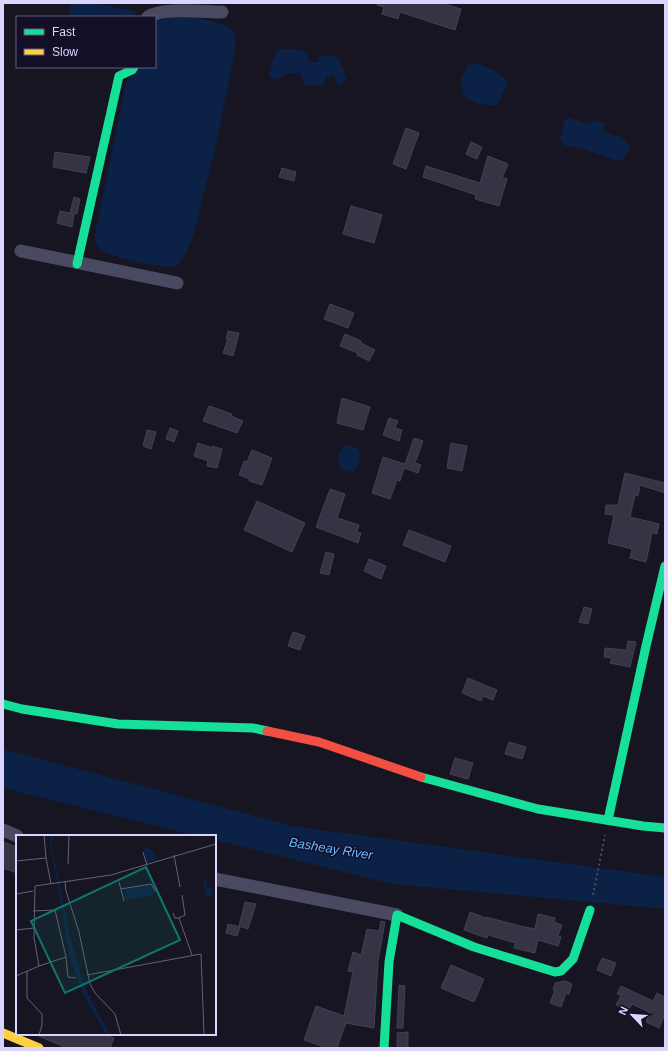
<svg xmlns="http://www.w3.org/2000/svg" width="668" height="1051" font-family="Helvetica,sans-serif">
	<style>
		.water { fill: #0c2146 }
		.building { fill: #353344; stroke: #434055 }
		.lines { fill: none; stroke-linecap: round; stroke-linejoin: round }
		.path { stroke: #445160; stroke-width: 2; stroke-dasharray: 2 3; stroke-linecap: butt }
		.street { stroke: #4a4962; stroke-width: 13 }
		.fast { stroke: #16e098; stroke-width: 9 }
		.slow { stroke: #ffcf43; stroke-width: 9 }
		.jam { stroke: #f24e42; stroke-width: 9 }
		.labels { text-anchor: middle; stroke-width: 3; stroke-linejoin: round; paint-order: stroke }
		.water-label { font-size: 13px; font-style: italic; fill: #63b7ff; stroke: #130f27 }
		.inset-road { fill: none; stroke: #64627a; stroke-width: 1 }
		.view { fill: #0f766e; fill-opacity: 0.15; stroke: #0f766e; stroke-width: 2 }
		.inset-edge { fill: none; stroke: #dad5ff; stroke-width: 2 }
	</style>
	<rect width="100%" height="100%" fill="#161521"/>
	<g class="water">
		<path d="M71 3H94L136 11 135 17H69Z"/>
		<path d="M192 16 228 26 234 33 236 45C226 97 216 149 202 200 197 222 192 251 176 267 150 266 123 260 100 250L95 242V234L126 82 138 67H155V20Z"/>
		<path d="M290 49 307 52 309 62H319V57L332 55 340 61 347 79 338 86 337 81 333 76 327 77 323 85H304L300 74C286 71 284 79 272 79L269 76C270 66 273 59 278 50Z"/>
		<path d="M474 63C487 66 498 71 508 82L498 105C487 107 472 103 463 95L461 78 467 66Z"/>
		<path d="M570 118 587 124 597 121 605 122 603 130 612 135 622 137 630 148 626 156 620 161C601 156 583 147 563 145L562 139 558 137 562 134 564 120Z"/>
		<path d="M350 445 358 449C362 457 358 465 353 472L342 470 339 467 338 457 343 447Z"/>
		<path d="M3 749 293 826 665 877V909L392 884 215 840V836H197L3 788Z"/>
	</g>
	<g class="building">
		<path d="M378 3H441L461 9 455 30 400 12 398 19 382 14 384 7 377 5Z"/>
		<path d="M406 128 419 133 406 169 393 164Z"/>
		<path d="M471 142 482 147 477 159 466 154Z"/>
		<path d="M55 152 90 157 86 173 53 167Z"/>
		<path d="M488 156 508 164 502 178 507 179 499 206 475 199 476 195 423 177 426 166 480 183Z"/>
		<path d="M282 168 296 172 294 181 279 177Z"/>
		<path d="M74 197 80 199 77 214 70 213Z"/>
		<path d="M351 206 382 215 374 243 343 234Z"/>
		<path d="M60 211 74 214 72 227 57 223Z"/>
		<path d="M330 304 354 313 348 328 324 319Z"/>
		<path d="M228 331 239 333 233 356 223 353 228 339H226Z"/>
		<path d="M345 334 361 341V343L375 350 369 361 357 355 358 353 340 346Z"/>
		<path d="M342 398 370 407 363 430 337 423Z"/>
		<path d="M209 406 232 414 231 416 243 421 237 433 203 421Z"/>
		<path d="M389 418 398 421 395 428 402 430 399 441 383 435Z"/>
		<path d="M170 428 178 431 174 442 166 439Z"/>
		<path d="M147 430 156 432 151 449 143 446Z"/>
		<path d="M414 438 423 441 415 463 421 465 418 473 404 468 400 481 397 480 390 499 372 493 383 457 405 464Z"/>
		<path d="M198 443 212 448V446L222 449 217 468 207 466 208 461 194 456Z"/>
		<path d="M451 443 467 446 462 471 447 468Z"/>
		<path d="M252 450 272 458 262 485 249 481 250 479 239 475 244 461 247 462Z"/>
		<path d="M625 473 665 483V493L640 485 638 496 635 495 630 517 659 524 657 534 652 533 646 562 630 558 632 549 608 543 614 515 605 514 606 505H618Z"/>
		<path d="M330 489 345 494 337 518 359 525 357 532 361 533 358 543 316 527Z"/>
		<path d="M257 501 305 523 292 552 244 530Z"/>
		<path d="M409 530 451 546 445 562 403 545Z"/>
		<path d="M326 552 334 554 329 575 320 573Z"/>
		<path d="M369 559 386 566 381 579 364 571Z"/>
		<path d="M584 607 592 609 588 624 579 622Z"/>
		<path d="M293 632 305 636 300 650 288 646Z"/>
		<path d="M628 641 636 642 630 667 610 663 612 658 604 657 605 648 626 650Z"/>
		<path d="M468 678 497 690 493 700 483 696 481 701 462 693Z"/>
		<path d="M509 742 526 747 522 759 505 754Z"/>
		<path d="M455 758 473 763 468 779 450 774Z"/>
		<path d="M3 842 17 847V873L3 868Z"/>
		<path d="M245 902 256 904 248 929 239 926Z"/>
		<path d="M470 912 486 918V917L520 926 535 929 538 914 555 918 554 922 562 925 558 936 561 937 558 946 538 940 535 953 514 948 515 943 488 935 487 938 464 930Z"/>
		<path d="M381 921 385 922 378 961 374 1028 346 1023 337 1048H327L304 1040 316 1006 344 1016 353 972 348 971 353 952 361 955 367 929 379 931Z"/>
		<path d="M228 924 240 927 237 936 226 933Z"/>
		<path d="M602 958 616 963 611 976 597 970Z"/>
		<path d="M451 965 484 979 474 1002 441 988Z"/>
		<path d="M565 981 572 984 569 994 566 993 561 1007 550 1003 555 990H553L555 983Z"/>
		<path d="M399 985 405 986 403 1028H397Z"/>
		<path d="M621 986 653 1001 657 993 665 997V1014L659 1028 646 1022 649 1012 632 1004 628 1011 616 1005 621 995 617 994Z"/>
		<path d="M408 1032V1048H397V1033Z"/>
		<path d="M34 1034H103L114 1038 110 1048H67Z"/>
	</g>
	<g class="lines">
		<path class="path" d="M593 895 605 835"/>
		<g class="street">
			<path d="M148 17C162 7 204 12 222 12"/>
			<path d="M21 251 177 283"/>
			<path d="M3 830 17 836"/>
			<path d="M215 879 397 915"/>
		</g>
		<g class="fast">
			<path d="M77 264 119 76 132 70 134 67"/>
			<path d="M3 704 22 709 118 724 253 728 267 731"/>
			<path d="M421 777 538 809 643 826 665 828"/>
			<path d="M608 820 646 646 665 566"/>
			<path d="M384 1048 389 962 397 915 474 947 555 972 561 971 573 959 590 910"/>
		</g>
		<path class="slow" d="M3 1033 39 1048"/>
		<path class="jam" d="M267 731 319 742 421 777"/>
	</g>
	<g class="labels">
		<g class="water-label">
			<text transform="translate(331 848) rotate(9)" y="5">Basheay River</text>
		</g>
	</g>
	<g transform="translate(16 835)">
		<rect width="200" height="200" fill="#161521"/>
		<path d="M33 0H37L36 11 55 106 70 155 94 200 89 198 67 159 53 120ZM131 12 138 17 140 25 131 27 127 13ZM193 45 189 50 193 53 195 51 197 59 188 63 190 56 187 51 188 46ZM134 50 138 54 137 60 109 65 108 55Z" fill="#0c2146"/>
		<path class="inset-road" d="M127 17 131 30M158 20 164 52M30 23 35 49M0 26 30 23 28 0M52 29 53 0M49 46 50 56 63 97 74 149 79 158 99 179 105 200M103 47 108 66M105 54 135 49 140 57M0 59 17 56M17 76 39 75 50 122M157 78 159 83H163L176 120M163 83 169 80 166 60M0 95 18 93M23 131 50 122 52 142 60 143M11 136V163L26 179V190L23 200M71 140 185 119 188 200M0 141 23 131 18 103 19 51 95 40 200 9"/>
		<path class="view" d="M130 32 164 105 49 158 15 86Z"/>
		<rect width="200" height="200" class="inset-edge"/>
	</g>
	<rect width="668" height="1051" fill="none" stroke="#dad5ff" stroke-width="8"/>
	<rect x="16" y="16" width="140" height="52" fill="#130f27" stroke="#635e7d"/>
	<rect x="24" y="29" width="20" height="6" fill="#16e098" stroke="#635e7d"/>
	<text x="52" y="36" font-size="12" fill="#dad5ff">Fast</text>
	<rect x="24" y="49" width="20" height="6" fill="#ffcf43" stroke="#635e7d"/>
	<text x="52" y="56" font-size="12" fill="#dad5ff">Slow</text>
	<g transform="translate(632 1015) rotate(295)" stroke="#130f27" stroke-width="3" paint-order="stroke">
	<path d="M0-3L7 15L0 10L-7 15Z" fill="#dad5ff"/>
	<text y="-6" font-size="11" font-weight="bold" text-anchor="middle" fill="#dad5ff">N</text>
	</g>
</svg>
